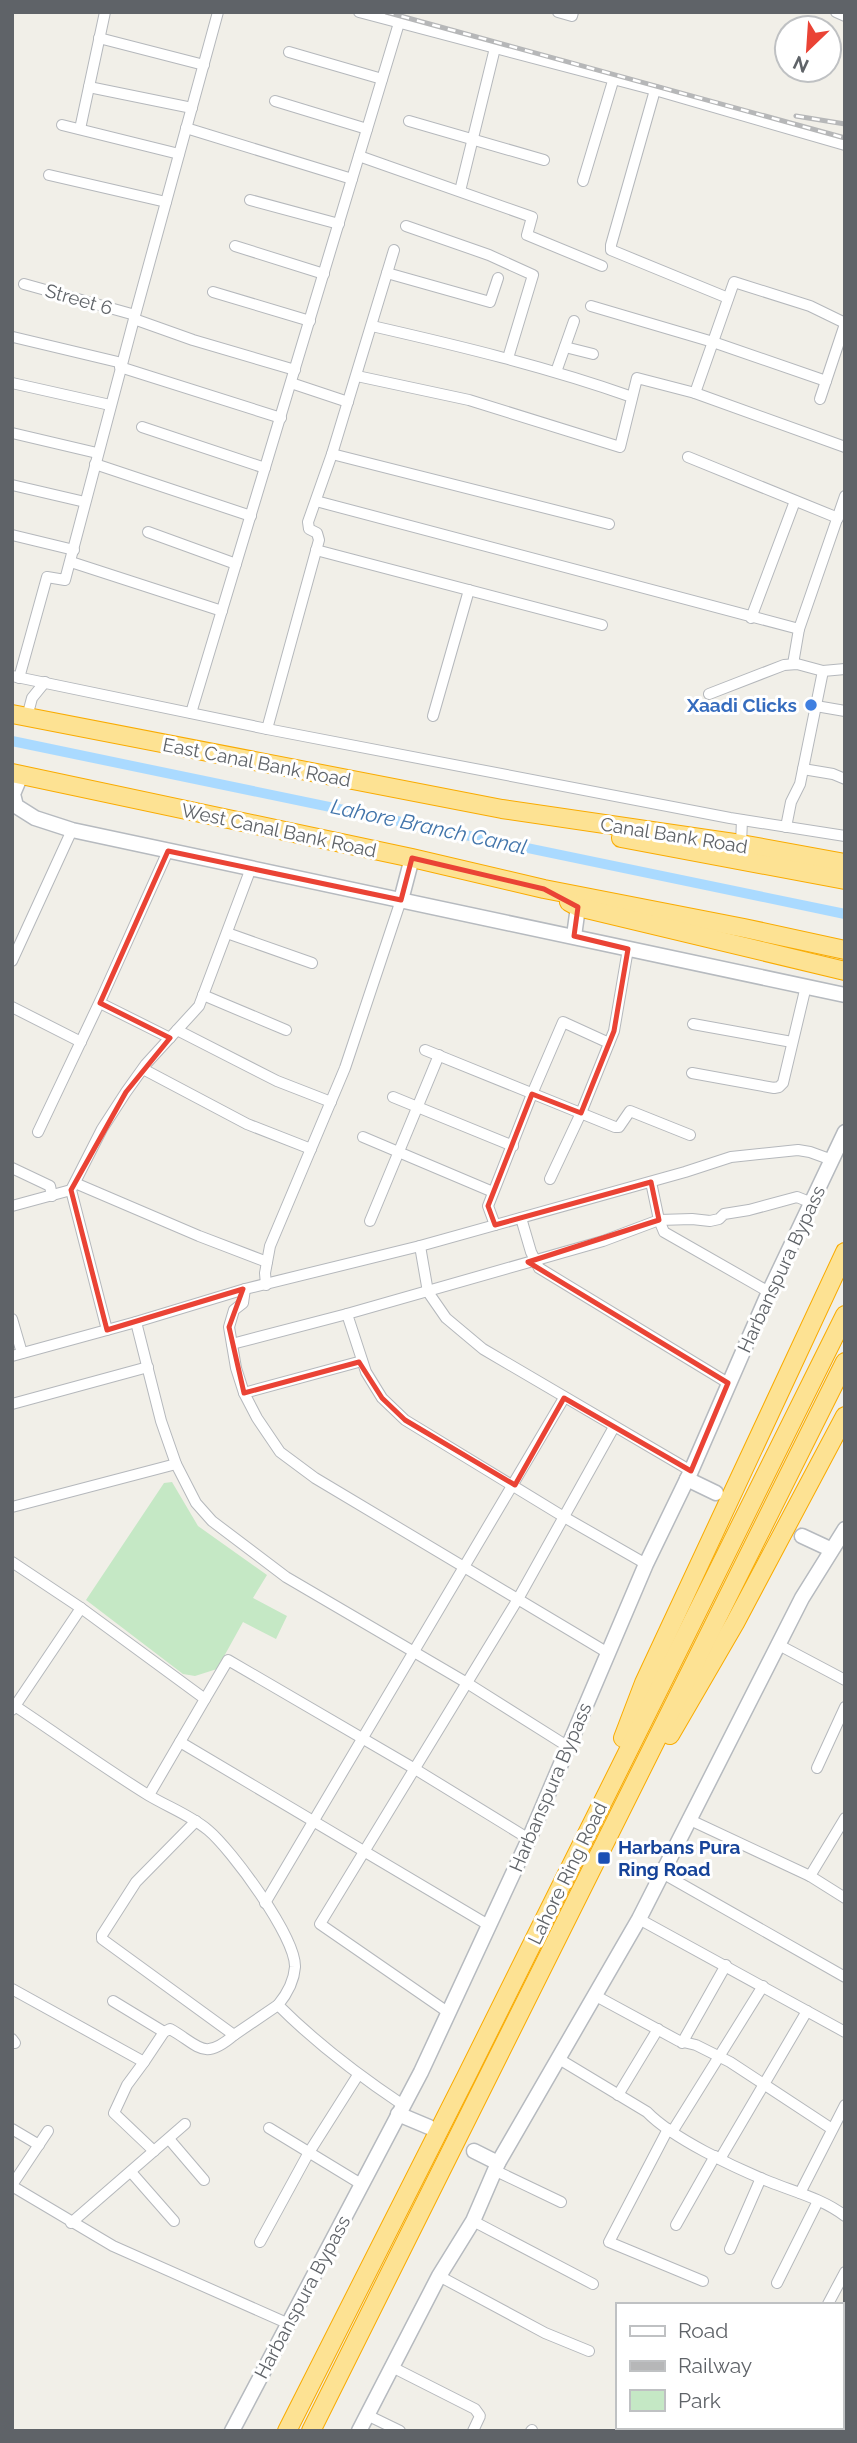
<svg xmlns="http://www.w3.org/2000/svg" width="857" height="2443" font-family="Raleway,sans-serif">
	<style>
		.green { fill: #c5e8c5 }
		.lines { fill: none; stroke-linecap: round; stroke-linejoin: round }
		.canal { stroke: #aadaff; stroke-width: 10 }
		.secondary-tunnel { stroke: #ccccc8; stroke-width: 14; stroke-dasharray: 14 7; stroke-linecap: butt }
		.street-casing { stroke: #b5b8bc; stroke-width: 12 }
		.secondary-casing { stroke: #b6babf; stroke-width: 17 }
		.highway-casing { stroke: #f9ab00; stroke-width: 20 }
		.street { stroke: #fff; stroke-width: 10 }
		.secondary { stroke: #fff; stroke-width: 14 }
		.highway { stroke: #fde293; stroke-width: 18 }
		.rail-casing { stroke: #b6b7b8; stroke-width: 5 }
		.rail { stroke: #fff; stroke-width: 2.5; stroke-dasharray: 8; stroke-linecap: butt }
		.marked { fill: none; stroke: #ea4335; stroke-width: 5; stroke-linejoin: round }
		.shop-dot { fill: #3f7fe0; stroke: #fff; stroke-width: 2.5 }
		.transit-dot { fill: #1a4fb4; stroke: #fff; stroke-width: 2.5 }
		.labels { text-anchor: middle; stroke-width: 6; stroke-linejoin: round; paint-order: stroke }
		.street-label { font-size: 19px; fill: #5f6368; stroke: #fff }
		.shop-label { font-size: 19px; font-weight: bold; fill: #366cbe; stroke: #fff; text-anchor: end }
		.transit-label { font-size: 19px; font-weight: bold; fill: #164399; stroke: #fff; text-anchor: start }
		.water-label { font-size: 21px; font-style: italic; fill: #4174aa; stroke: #fff }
	</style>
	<rect width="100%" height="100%" fill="#f1efe8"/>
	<path class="green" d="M172 1482 198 1526 267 1575 253 1598 287 1616 276 1639 243 1622 217 1669 195 1676 183 1674 86 1600 164 1483Z"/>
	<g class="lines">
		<path class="canal" d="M12 741 845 914"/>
		<path class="secondary-tunnel" d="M722 1495 802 1536"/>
		<g class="street-casing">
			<g id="street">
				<path d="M359 12 655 90 845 145"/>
				<path d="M558 12 572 16 573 12"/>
				<path d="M836 12 845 16"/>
				<path d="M99 38 204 65"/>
				<path d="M289 52 382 79"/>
				<path d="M89 87 192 108"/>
				<path d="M655 90 611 245V250L728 298"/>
				<path d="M275 101 367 129"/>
				<path d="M409 121 544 160"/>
				<path d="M62 125 179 154"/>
				<path d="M186 128 352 179"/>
				<path d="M80 129 105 12"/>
				<path d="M359 156 532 217 527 235 602 266"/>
				<path d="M49 175 166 202"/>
				<path d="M583 181 613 81"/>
				<path d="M460 191 495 48"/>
				<path d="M250 200 339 224"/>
				<path d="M406 226 489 255 533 275 508 358"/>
				<path d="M235 246 324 274"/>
				<path d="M387 273 490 302 498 278"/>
				<path d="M24 284 135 315"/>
				<path d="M213 292 310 321"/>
				<path d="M591 306 713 342 826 381"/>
				<path d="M134 319 193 340 295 370"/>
				<path d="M372 326C460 346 547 367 632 397"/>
				<path d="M13 337 122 363"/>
				<path d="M565 347 593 354"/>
				<path d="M120 367 281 418"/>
				<path d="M556 372 574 321"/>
				<path d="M357 376 469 400 620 447 637 378 695 393 845 447"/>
				<path d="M12 383 110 405"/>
				<path d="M291 383 348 402"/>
				<path d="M695 393 734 282 810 306 845 323"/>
				<path d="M820 399 845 324"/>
				<path d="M142 427 265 468"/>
				<path d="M12 433 97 453"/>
				<path d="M332 454 609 524"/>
				<path d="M688 457 838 518"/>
				<path d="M95 464 251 516"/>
				<path d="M12 485 85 502"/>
				<path d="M316 501 799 629 845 496"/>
				<path d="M148 532 236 564"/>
				<path d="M12 535 74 550"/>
				<path d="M316 550 602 625"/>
				<path d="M71 562 222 611"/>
				<path d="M751 618 795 501"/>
				<path d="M793 664 799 629"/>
				<path d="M12 676 267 729 730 818 845 836"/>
				<path d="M19 678 47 577 65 580 134 319 218 12"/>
				<path d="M709 694 784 665 797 664 823 671"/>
				<path d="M816 706 845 711"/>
				<path d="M191 713 399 23"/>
				<path d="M433 716 469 590"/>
				<path d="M27 717 32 698 45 682"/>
				<path d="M267 729 319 540 317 533 309 529 308 522 332 454 394 250"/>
				<path d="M803 769 833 774 845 779"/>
				<path d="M786 827 791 802 800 784 823 671 845 669"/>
				<path d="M741 844 742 820"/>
				<path d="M227 933 312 963"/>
				<path d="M12 961 72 830"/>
				<path d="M203 995 286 1030"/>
				<path d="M100 1003 170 1038"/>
				<path d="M12 1007 81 1042"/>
				<path d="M693 1024 792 1042"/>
				<path d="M177 1030 277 1081 331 1102"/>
				<path d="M425 1050 615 1127H619L630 1111 690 1135"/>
				<path d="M143 1069 247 1124 311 1149"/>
				<path d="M692 1073 774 1088 779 1087 783 1083 806 986"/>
				<path d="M393 1097 513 1146"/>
				<path d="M38 1132 103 995 168 851"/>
				<path d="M363 1137 493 1192"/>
				<path d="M12 1168 50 1186 52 1196"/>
				<path d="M550 1179 581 1113 614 1031 628 949"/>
				<path d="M651 1182 659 1220 664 1232 769 1292"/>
				<path d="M75 1183 199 1236 267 1262"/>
				<path d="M12 1206 71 1190"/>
				<path d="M521 1218 531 1252 539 1268 728 1383"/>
				<path d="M370 1221 439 1055"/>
				<path d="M495 1225 488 1206 532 1094 563 1022 609 1043"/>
				<path d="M420 1246 428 1292 446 1318 483 1349 691 1471"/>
				<path d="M266 1285 265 1273 270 1246 345 1068 401 900"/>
				<path d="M245 1289 243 1303 234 1310 229 1327 236 1368 244 1393 257 1418 280 1452 315 1478 608 1653"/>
				<path d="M12 1319 22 1353"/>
				<path d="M136 1322 161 1421 176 1464 196 1503 212 1521 286 1577 467 1683 567 1746"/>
				<path d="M107 1330 71 1190 102 1129 126 1092 146 1064 199 1006 251 868"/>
				<path d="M232 1344 347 1314"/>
				<path d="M12 1356 136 1322 245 1289 420 1246 685 1172 731 1157 798 1150 810 1152 832 1160"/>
				<path d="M244 1393 362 1361"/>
				<path d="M12 1404 148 1367"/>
				<path d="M12 1507 176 1464"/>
				<path d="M12 1562 81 1608 205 1699 228 1660 415 1769 529 1839"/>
				<path d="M646 1564 564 1517 405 1420 382 1398 366 1372 347 1314 603 1241 659 1220 692 1219 710 1221 719 1219 724 1214 749 1210 797 1197 812 1203"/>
				<path d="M777 1644 845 1680"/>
				<path d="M15 1706 81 1608"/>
				<path d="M12 1710 15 1706C60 1736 103 1767 148 1795 168 1807 190 1815 208 1830 231 1849 296 1937 295 1967 294 1981 287 1994 278 2005 316 2043 358 2075 403 2105"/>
				<path d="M180 1742 490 1926"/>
				<path d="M817 1768 845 1707"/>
				<path d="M149 1795 205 1699"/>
				<path d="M688 1819 810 1876 845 1898"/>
				<path d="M196 1821 136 1882 102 1935V1939L234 2035 278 2005"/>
				<path d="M662 1873 845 1977"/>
				<path d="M810 1876 845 1818"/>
				<path d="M265 1903 564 1398"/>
				<path d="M639 1919 845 2032"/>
				<path d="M12 1989 144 2062 164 2032 170 2029C199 2045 203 2062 234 2035"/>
				<path d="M596 1996 679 2041 696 2045 730 2062 832 2129"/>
				<path d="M113 2001 164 2032"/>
				<path d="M449 2013 320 1924 518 1599 614 1427"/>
				<path d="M12 2039 15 2043"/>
				<path d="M682 2043 726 1965"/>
				<path d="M559 2059 647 2112C672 2138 735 2168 770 2182 795 2192 823 2199 845 2216"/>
				<path d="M144 2062 127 2085 114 2113 154 2151"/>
				<path d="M618 2095 658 2029"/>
				<path d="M269 2128 361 2184"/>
				<path d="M12 2129 39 2145"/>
				<path d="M668 2129 609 2242 703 2281"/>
				<path d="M672 2132 763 1986"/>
				<path d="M169 2139 204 2180"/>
				<path d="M720 2159 807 2011"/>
				<path d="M494 2170 561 2202"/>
				<path d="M131 2172 174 2221"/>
				<path d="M12 2185 48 2131"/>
				<path d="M12 2186 113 2246 289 2324"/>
				<path d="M800 2193 845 2105"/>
				<path d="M473 2221 593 2284"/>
				<path d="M71 2223 185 2124"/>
				<path d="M676 2225 715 2156"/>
				<path d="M260 2242 308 2154 358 2075"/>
				<path d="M730 2249 761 2178"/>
				<path d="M439 2276 545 2333 589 2351"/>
				<path d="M777 2283 818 2201"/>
				<path d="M828 2304 845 2272"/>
				<path d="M392 2367 475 2409 480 2416 473 2431"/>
				<path d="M841 2369 845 2360"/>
				<path d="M367 2415 400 2431"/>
				<path d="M531 2431 532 2430"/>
				<path d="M670 2431 671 2427"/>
				<path d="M817 2431 818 2427"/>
			</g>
		</g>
		<g class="secondary-casing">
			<g id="secondary">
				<path d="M21 775 13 794 16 806 35 818 72 830 845 995"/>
				<path d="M401 900 412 858"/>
				<path d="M574 936 578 907"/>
				<path d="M687 1479 716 1493"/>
				<path d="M802 1536 830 1549"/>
				<path d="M398 2114 429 2127"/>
				<path d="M474 2151 498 2163"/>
				<path d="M232 2431 421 2072 529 1839 646 1564 691 1471 769 1292 845 1132"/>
				<path d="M359 2431 439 2276 473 2221 498 2163 639 1919 802 1598 845 1529"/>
			</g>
		</g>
		<g class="highway-casing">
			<g id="highway">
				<path d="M12 714 502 809 741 844 845 863"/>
				<path d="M12 773 412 858 544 889 744 928 845 950"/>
				<path d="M621 838 845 880"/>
				<path d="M569 902 578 907 845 971"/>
				<path d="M670 1735 735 1623 845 1416"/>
				<path d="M623 1738 644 1683 845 1252"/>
				<path d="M287 2431 466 2077 845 1315"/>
				<path d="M311 2431 845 1362"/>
			</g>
		</g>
		<use href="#street" class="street"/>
		<use href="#secondary" class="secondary"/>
		<use href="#highway" class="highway"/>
		<g class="rail-casing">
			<g id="rail">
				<path d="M386 12 845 138"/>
				<path d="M796 116 845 124"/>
			</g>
		</g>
		<use href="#rail" class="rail"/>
	</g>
	<path class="marked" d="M168 851 401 900 412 858 544 889 578 907 574 936 628 949 614 1031 581 1113 532 1094 488 1206 495 1225 651 1182 659 1220 528 1262 728 1383 691 1471 564 1398 515 1485 405 1420 382 1398 359 1362 244 1393 229 1327 243 1289 107 1330 71 1190 126 1092 170 1038 100 1003Z"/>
	<circle class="shop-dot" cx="811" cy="705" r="7"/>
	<rect class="transit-dot" x="597" y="1851" width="14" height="14" rx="3.5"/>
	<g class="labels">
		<g class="street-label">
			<text transform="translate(79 299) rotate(16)" y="7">Street 6</text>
			<text transform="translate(257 762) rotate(11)" y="7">East Canal Bank Road</text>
			<text transform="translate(279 830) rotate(12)" y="7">West Canal Bank Road</text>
			<text transform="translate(674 835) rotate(9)" y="7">Canal Bank Road</text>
			<text transform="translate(781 1269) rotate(-65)" y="7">Harbanspura Bypass</text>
			<text transform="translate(550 1787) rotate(-67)" y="7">Harbanspura Bypass</text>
			<text transform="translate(567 1873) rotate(-64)" y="7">Lahore Ring Road</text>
			<text transform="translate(302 2297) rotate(-62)" y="7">Harbanspura Bypass</text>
		</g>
		<g class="shop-label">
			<text x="797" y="712">Xaadi Clicks</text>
		</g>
		<g class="transit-label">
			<text x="618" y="1854">Harbans Pura<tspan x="618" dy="22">Ring Road</tspan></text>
		</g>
		<g class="water-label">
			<text transform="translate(429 827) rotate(12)" y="7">Lahore Branch Canal</text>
		</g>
	</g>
	<rect width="857" height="2443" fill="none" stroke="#5f6368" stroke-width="28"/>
	<rect x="616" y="2303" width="228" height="126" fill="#ffffff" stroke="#bfc1c3" stroke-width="2"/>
	<rect x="630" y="2326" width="35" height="10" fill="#ffffff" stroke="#bfc1c3" stroke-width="2"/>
	<text x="678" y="2338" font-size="21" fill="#5f6368">Road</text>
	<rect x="630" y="2361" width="35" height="10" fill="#b6b7b8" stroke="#bfc1c3" stroke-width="2"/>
	<text x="678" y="2373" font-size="21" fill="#5f6368">Railway</text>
	<rect x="630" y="2390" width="35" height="21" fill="#c5e8c5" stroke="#bfc1c3" stroke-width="2"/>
	<text x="678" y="2408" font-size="21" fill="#5f6368">Park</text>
	<g transform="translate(808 49) rotate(205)"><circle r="33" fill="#ffffff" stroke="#bfc1c3" stroke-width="2"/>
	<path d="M0-5L12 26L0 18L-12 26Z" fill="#ea4335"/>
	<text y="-10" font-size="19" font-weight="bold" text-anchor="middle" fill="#5f6368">N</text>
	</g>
</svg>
